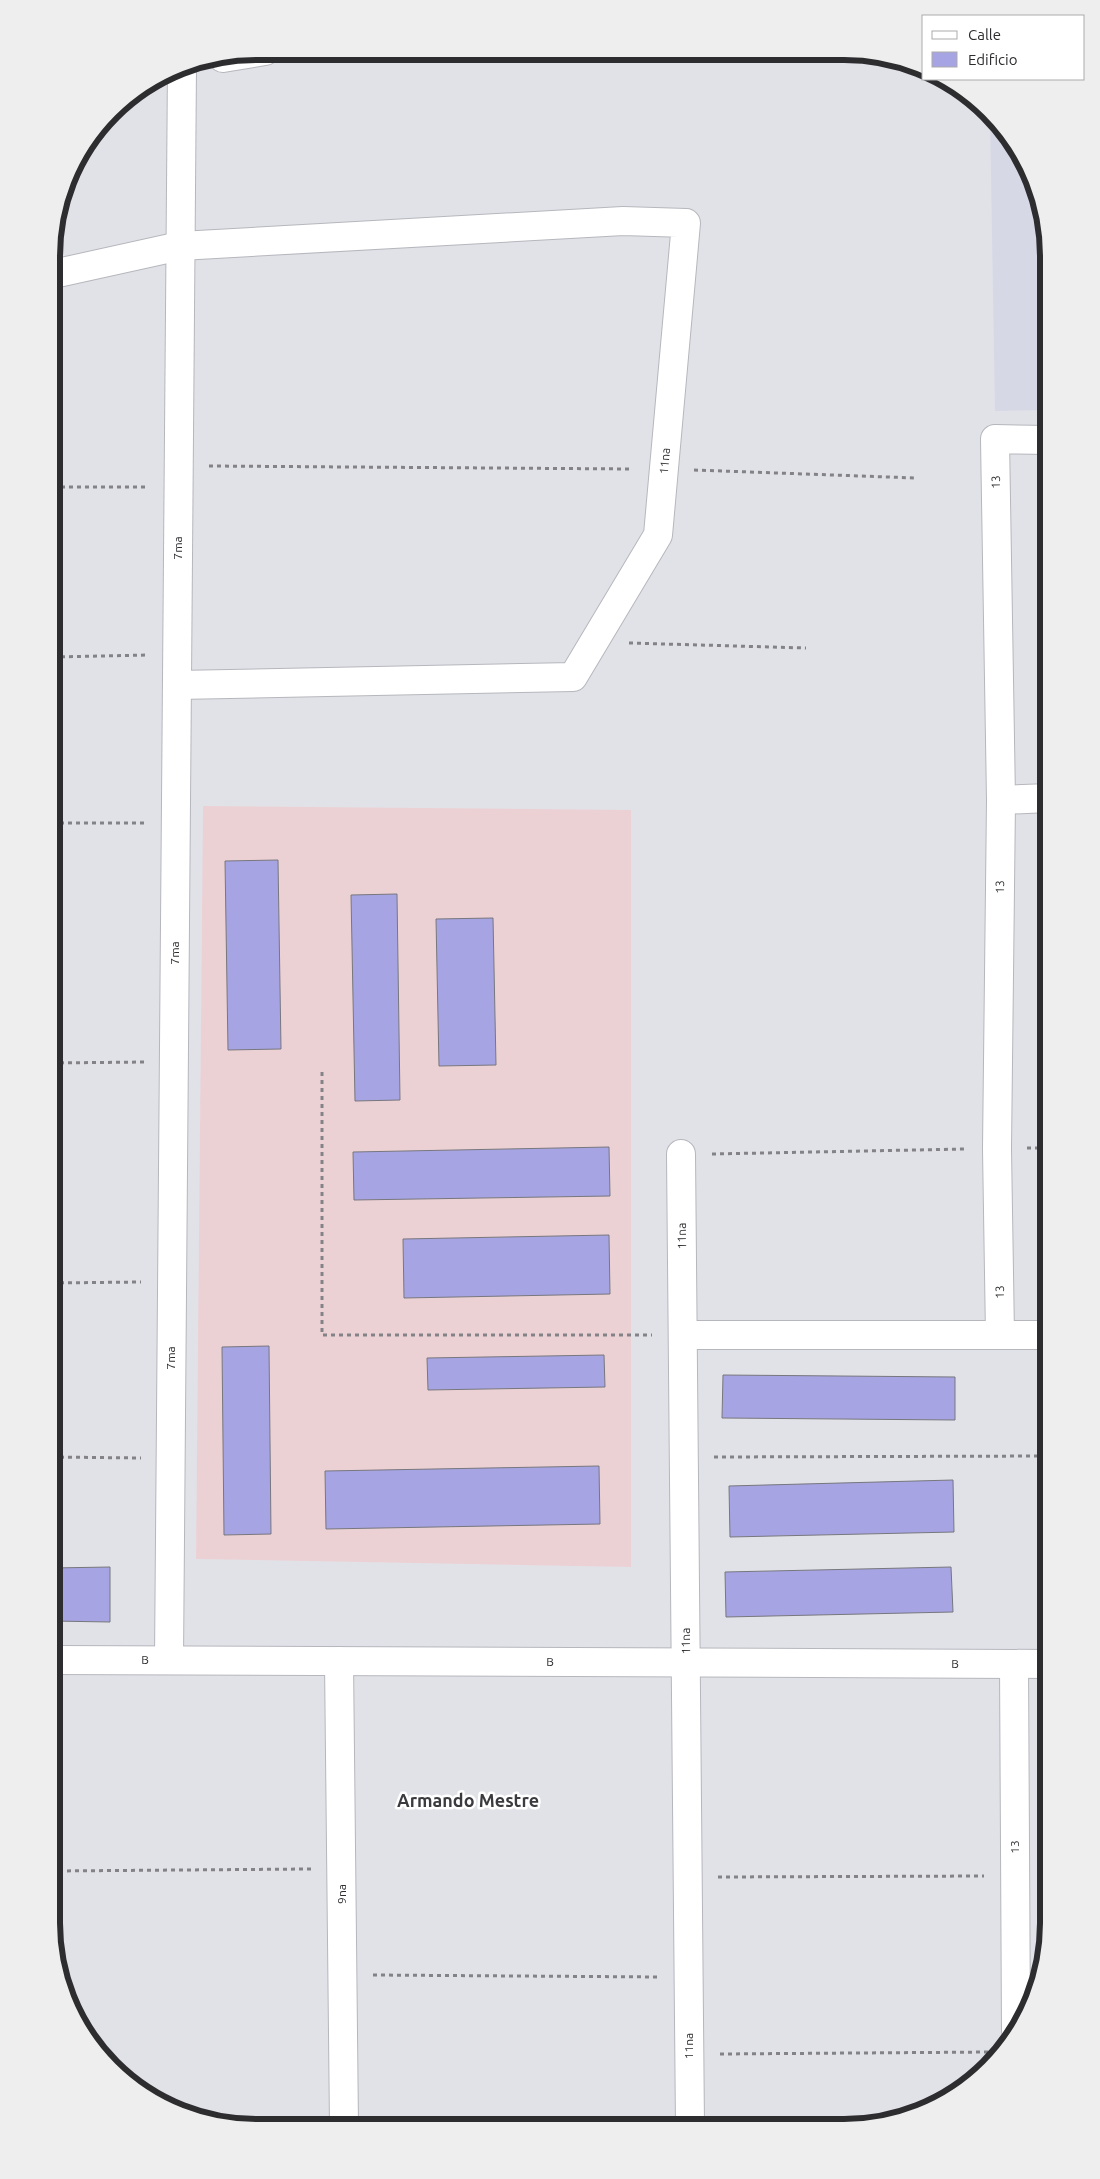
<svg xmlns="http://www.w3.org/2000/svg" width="1100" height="2179" font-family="Ubuntu,sans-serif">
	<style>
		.built { fill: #d6d8e6 }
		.education { fill: #ecd1d4 }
		.building { fill: #a7a4e3; stroke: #77777d }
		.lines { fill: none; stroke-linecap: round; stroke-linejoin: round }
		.minor-casing { stroke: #b6b7bd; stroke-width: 30 }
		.path { stroke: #838387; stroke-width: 3; stroke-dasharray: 4 4; stroke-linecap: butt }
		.minor { stroke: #fff; stroke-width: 28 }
		.labels { text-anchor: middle; stroke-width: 5; stroke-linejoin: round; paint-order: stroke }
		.street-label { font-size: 12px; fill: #2d2d30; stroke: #fff }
		.district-label { font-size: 18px; font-weight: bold; fill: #3a3a3f; stroke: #fff }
		.rim { fill: none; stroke: #2d2d30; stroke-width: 6 }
	</style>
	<rect width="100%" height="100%" fill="#e1e2e8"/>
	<path class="built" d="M990 115 1014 142 1038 190 1049 256V410L995 411Z"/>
	<path class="education" d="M203 806 631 810V1567L196 1559Z"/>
	<g class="building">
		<path d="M278 860 281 1049 228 1050 225 861Z"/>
		<path d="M397 894 400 1100 355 1101 351 895Z"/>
		<path d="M493 918 496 1065 439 1066 436 919Z"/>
		<path d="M609 1147 610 1196 354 1200 353 1152Z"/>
		<path d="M609 1235 610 1294 404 1298 403 1239Z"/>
		<path d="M1046 1245H1048V1277H1047Z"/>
		<path d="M269 1346 271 1534 224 1535 222 1347Z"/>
		<path d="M604 1355 605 1387 428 1390 427 1358Z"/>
		<path d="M723 1375 955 1377V1420L722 1418Z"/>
		<path d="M599 1466 600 1524 326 1529 325 1471Z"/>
		<path d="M953 1480 954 1532 730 1537 729 1486Z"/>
		<path d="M110 1567V1622L52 1621V1568Z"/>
		<path d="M951 1567 953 1612 726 1617 725 1572Z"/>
	</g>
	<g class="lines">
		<g class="minor-casing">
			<g id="minor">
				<path d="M223 58 265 51"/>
				<path d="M53 274 180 246 623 221 686 223 658 535 573 677 177 685"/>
				<path d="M1001 800 1049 798"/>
				<path d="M681 1154 690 2127"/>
				<path d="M683 1335H1048"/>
				<path d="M1000 1335 997 1149 1001 800 995 439 1049 440"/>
				<path d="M52 1660 1048 1664"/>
				<path d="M169 1660 182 66"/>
				<path d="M339 1661 344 2126"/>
				<path d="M1014 1664 1016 2030"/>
			</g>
		</g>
		<g class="path">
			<path d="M209 466 633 469"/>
			<path d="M694 470 916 478"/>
			<path d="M53 487H147"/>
			<path d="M629 643 806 648"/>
			<path d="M53 657 147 655"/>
			<path d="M52 823H144"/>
			<path d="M52 1063 144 1062"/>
			<path d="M322 1072V1335H652"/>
			<path d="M1027 1148H1049"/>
			<path d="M712 1154 965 1149"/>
			<path d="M52 1283 141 1282"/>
			<path d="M52 1457 141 1458"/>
			<path d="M714 1457 1048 1456"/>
			<path d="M51 1871 311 1869"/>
			<path d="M718 1877 984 1876"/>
			<path d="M373 1975 659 1977"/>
			<path d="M720 2054 993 2052"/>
		</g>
		<use href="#minor" class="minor"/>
	</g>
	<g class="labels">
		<g class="street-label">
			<text transform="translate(665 461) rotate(-85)" y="4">11na</text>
			<text transform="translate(996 482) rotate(-91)" y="4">13</text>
			<text transform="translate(178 548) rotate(-90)" y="4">7ma</text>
			<text transform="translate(1000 887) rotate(-89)" y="4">13</text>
			<text transform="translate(175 953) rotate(-90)" y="4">7ma</text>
			<text transform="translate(682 1236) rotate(-91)" y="4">11na</text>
			<text transform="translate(1000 1292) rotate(-91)" y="4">13</text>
			<text transform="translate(171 1358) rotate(-90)" y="4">7ma</text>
			<text transform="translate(686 1641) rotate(-91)" y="4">11na</text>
			<text x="145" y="1664">B</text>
			<text x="550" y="1666">B</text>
			<text x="955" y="1668">B</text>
			<text transform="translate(1015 1847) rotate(-90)" y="4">13</text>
			<text transform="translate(342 1894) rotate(-90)" y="4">9na</text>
			<text transform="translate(689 2046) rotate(-90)" y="4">11na</text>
		</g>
		<g class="district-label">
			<text x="468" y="1807">Armando Mestre</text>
		</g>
	</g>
	<path d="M0 0H1100V2179H0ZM256 60H844A196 196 0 0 1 1040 256V1923A196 196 0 0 1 844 2119H256A196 196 0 0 1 60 1923V256A196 196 0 0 1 256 60Z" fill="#eee" fill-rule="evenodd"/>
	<path class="rim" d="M256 60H844A196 196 0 0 1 1040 256V1923A196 196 0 0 1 844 2119H256A196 196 0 0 1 60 1923V256A196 196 0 0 1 256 60Z"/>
	<rect x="922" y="15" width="162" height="65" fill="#ffffff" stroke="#ababac"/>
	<rect x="932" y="31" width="25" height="8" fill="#ffffff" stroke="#ababac"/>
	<text x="968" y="40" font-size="15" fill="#2d2d30">Calle</text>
	<rect x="932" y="52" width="25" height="15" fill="#a7a4e3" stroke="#ababac"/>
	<text x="968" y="65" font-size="15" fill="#2d2d30">Edificio</text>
</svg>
